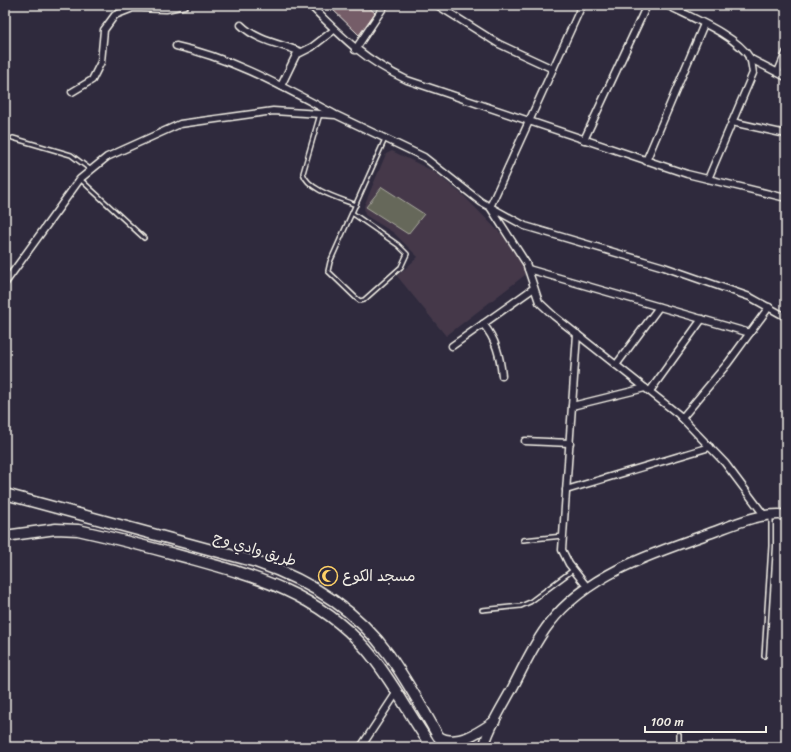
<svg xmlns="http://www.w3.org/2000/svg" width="791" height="752" font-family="Sriracha,'Playpen Sans Arabic',sans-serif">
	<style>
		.built { fill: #44394a }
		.green { fill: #66685a; stroke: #adaca1 }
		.building { fill: #755d67; stroke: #f4f1e8 }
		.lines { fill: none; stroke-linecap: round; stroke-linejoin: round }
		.lane-casing { stroke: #f4f1e8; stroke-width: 6 }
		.street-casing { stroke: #f4f1e8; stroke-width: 9 }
		.secondary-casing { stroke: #f4f1e8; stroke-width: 12 }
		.primary-casing { stroke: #f4f1e8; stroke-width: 13 }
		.lane { stroke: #2f2a3d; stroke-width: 3 }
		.street { stroke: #2f2a3d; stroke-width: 6 }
		.secondary { stroke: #2f2a3d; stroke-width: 9 }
		.primary { stroke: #2f2a3d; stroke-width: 10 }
		.labels { text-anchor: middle; stroke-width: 4; stroke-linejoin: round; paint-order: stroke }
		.street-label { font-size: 15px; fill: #f4f1e8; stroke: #2f2a3d }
		.poi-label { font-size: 15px; fill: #f4f1e8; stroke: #2f2a3d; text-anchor: start }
	</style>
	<rect width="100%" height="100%" fill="#2f2a3d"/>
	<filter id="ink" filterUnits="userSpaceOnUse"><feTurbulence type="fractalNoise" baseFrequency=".025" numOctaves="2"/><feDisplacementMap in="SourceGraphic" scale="8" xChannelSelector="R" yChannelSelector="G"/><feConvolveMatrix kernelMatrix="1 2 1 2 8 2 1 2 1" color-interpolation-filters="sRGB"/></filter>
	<g filter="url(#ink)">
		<path class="built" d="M392 151 433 171 463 195 503 236 523 266 525 275 446 336 397 276 418 257 394 233 365 215 364 206 386 154Z"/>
		<path class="green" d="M382 187 424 214 408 234 366 207Z"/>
		<path class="building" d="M328 5H366L375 13 359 35Z"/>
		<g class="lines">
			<g class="lane-casing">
				<g id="lane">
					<path d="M320 114 303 173C307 190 341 199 356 205"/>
					<path d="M13 138 71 155 91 170"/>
					<path d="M80 179 144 238"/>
					<path d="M352 213 398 245 407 254 401 267 364 300 360 301 356 298 328 271 330 262 385 139"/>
					<path d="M523 540 563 536"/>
					<path d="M482 610 521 606 530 602 573 570"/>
					<path d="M764 656 771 546V517"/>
					<path d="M679 734V747"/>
				</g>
			</g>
			<g class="street-casing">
				<g id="street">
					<path d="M310 5C343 38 364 60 407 80L687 174 786 198"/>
					<path d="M437 5 499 44 553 69"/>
					<path d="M582 5 490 207 526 263 539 302 554 316 678 414 725 463 764 515"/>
					<path d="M667 5C690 17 736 35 750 58 752 63 752 68 753 73L708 179"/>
					<path d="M241 25C257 41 281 44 301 52"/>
					<path d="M176 46C232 58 283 87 334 114"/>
					<path d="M355 50 385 5"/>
					<path d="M749 58 786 77"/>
					<path d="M778 72 786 53"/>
					<path d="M281 86 296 55 312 47 334 30"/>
					<path d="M72 92 92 80 101 62 104 30 115 15 133 8 166 9 185 5"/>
					<path d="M732 122 786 134"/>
					<path d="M584 140 647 5"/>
					<path d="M646 161 704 24"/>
					<path d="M528 269 750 333"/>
					<path d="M5 283 80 179 107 157 180 124 273 111 336 115 424 157 481 202 525 226 664 267 750 297 786 317"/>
					<path d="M483 324C496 339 500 356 502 376"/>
					<path d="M577 334 562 550 569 564 588 588"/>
					<path d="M452 346 534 288"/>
					<path d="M616 365 659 307"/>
					<path d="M650 391 702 319"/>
					<path d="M572 406 645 388"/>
					<path d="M682 418 728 363 769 307"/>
					<path d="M525 441 570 443"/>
					<path d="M566 490 710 447"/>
					<path d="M361 747 397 692"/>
				</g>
			</g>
			<g class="secondary-casing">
				<g id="secondary">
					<path d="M438 736C457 748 479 732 495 721"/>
					<path d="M484 747C488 728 504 704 513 687 524 666 534 643 549 624 585 576 650 554 705 535 731 526 758 512 786 515"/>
				</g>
			</g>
			<g class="primary-casing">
				<g id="primary">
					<path d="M5 494 256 562C308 580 356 609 389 655 407 681 423 709 438 736L447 747"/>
					<path d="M5 536 56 529 78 530C114 538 149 547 185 557 254 576 316 592 366 649 392 679 409 715 432 747"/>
				</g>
			</g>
			<use href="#lane" class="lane"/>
			<use href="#street" class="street"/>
			<use href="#secondary" class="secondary"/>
			<use href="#primary" class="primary"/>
		</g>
	</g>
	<defs>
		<g id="mosque-ring" transform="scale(1)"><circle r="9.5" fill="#2f2a3d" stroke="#ffd166" stroke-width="1.5"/><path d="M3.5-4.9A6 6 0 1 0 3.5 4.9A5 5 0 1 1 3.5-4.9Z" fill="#ffd166"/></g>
	</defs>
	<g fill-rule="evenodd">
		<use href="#mosque-ring" x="328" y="576"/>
	</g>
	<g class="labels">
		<g class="street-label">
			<text transform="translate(255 549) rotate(17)" y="5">طريق وادي وج</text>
		</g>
		<g class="poi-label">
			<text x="342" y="581">مسجد الكوع</text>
		</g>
	</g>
	<rect width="791" height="752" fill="none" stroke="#2f2a3d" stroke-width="20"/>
	<rect x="10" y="10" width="771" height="732" fill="none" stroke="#f4f1e8" stroke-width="1.5" filter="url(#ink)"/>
	<path d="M645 726v6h121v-6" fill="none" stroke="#f4f1e8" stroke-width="2"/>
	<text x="651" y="726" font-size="12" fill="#f4f1e8" stroke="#2f2a3d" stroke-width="3" paint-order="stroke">100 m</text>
</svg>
